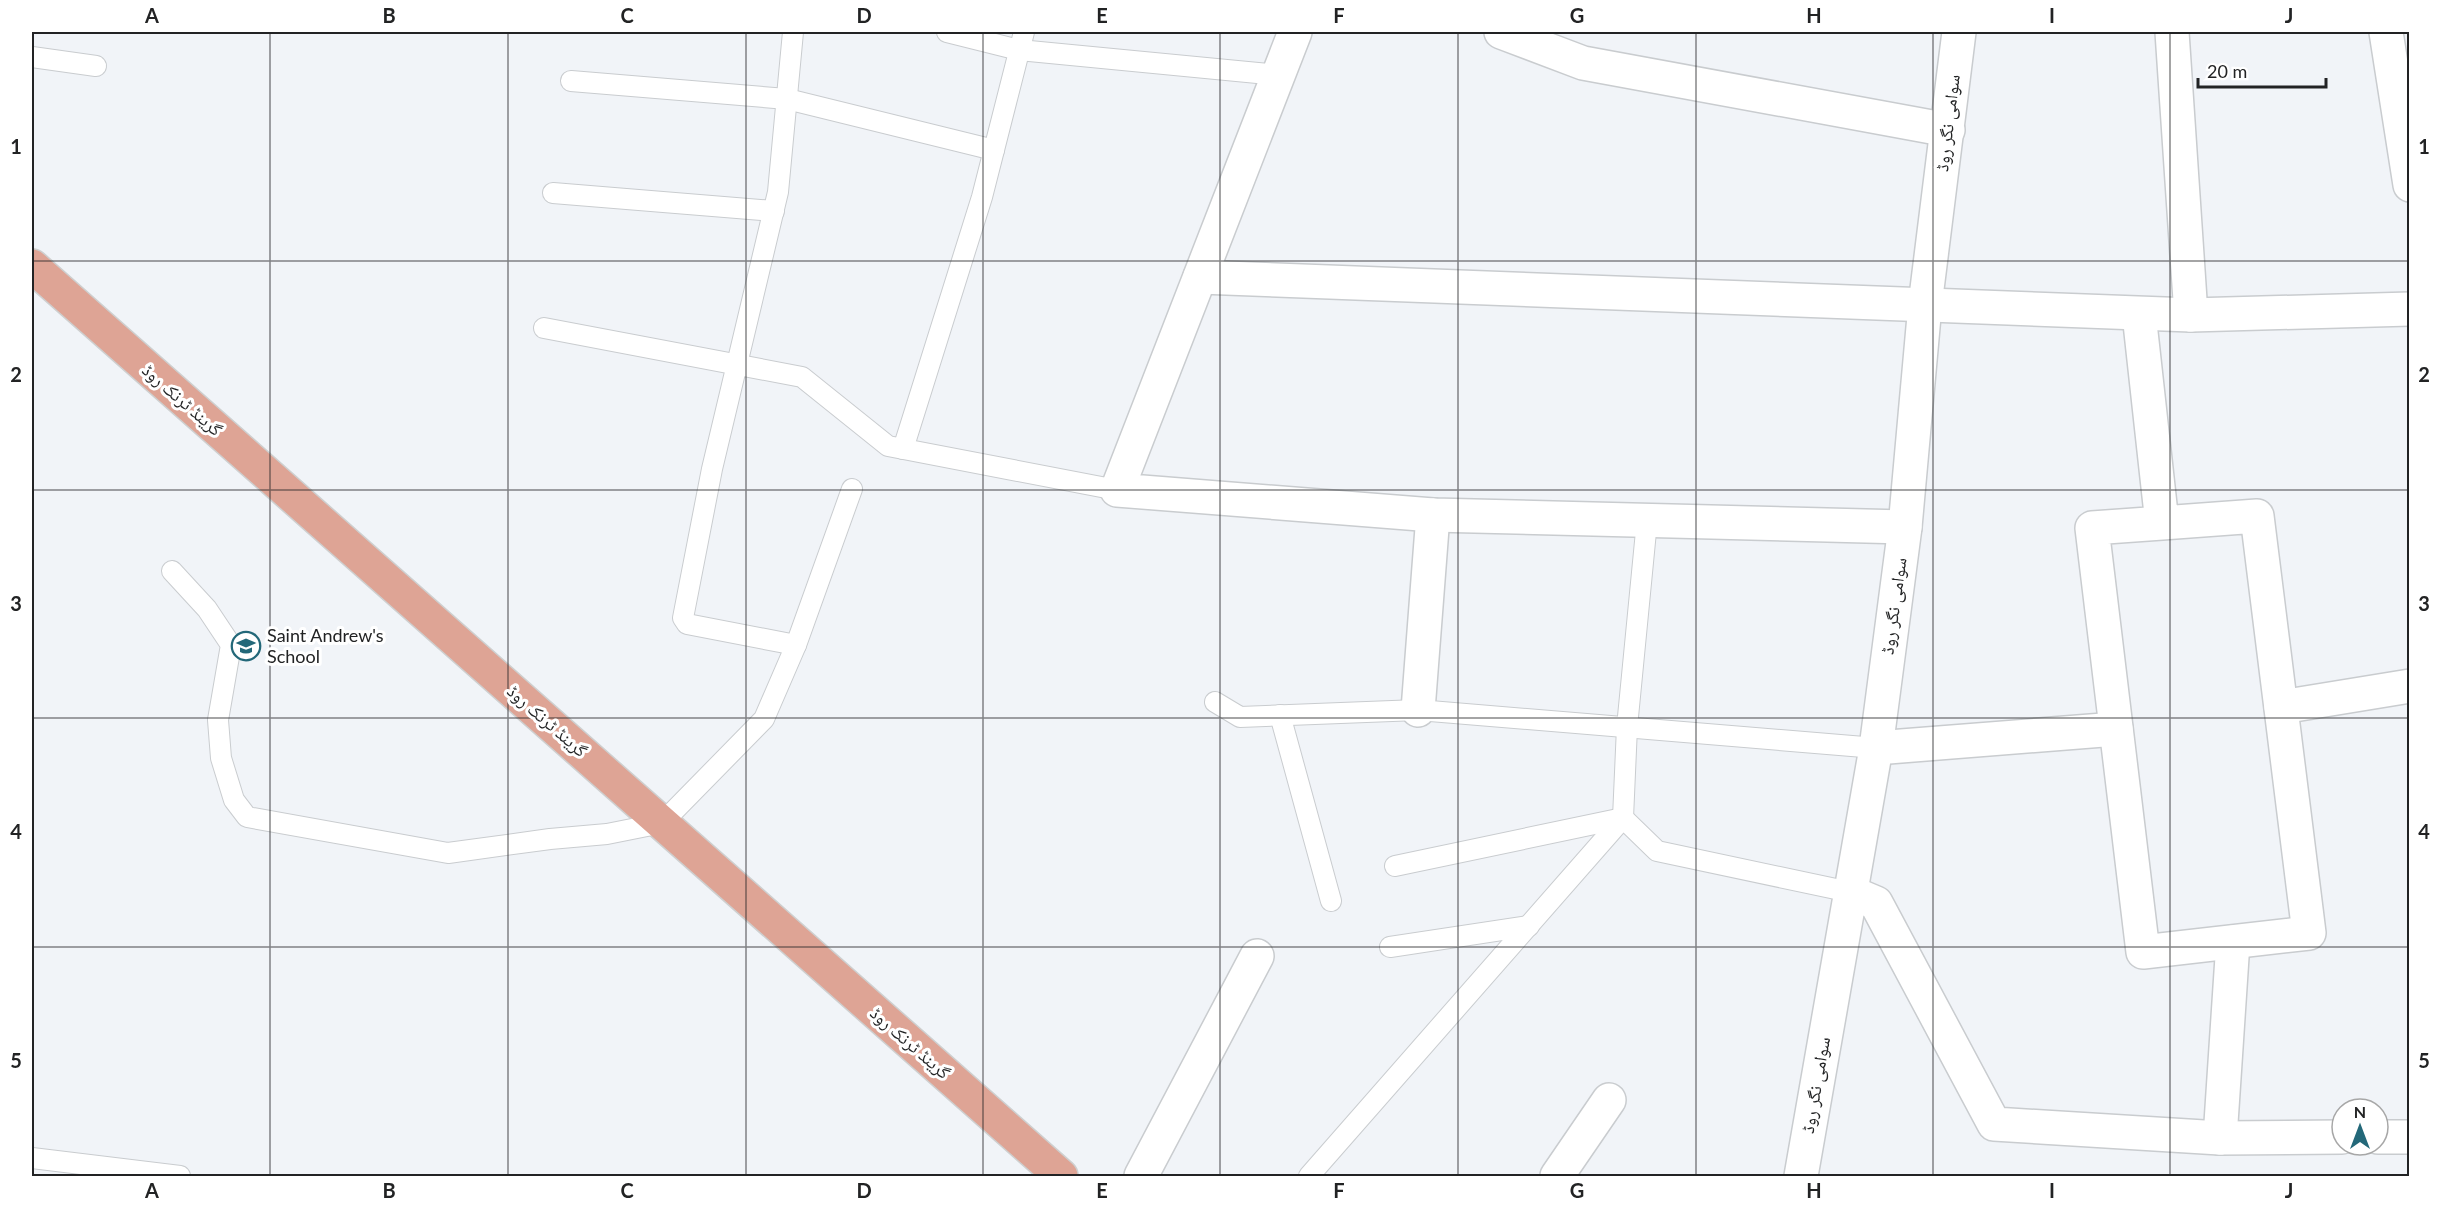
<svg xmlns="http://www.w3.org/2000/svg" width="2441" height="1208" font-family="Lato,'Noto Naskh Arabic',sans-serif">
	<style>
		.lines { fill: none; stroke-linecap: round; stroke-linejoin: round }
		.service-casing { stroke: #c9cccf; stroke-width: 22 }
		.minor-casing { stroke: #c9cccf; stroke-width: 36 }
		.tertiary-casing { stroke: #c9cccf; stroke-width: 36 }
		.primary-casing { stroke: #cecfcf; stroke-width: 36 }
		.service { stroke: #fff; stroke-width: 20 }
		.minor { stroke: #fff; stroke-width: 33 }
		.tertiary { stroke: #fff; stroke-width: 33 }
		.primary { stroke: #dea495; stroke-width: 33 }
		.grid { fill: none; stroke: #222324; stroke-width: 1.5; stroke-opacity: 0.55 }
		.labels { text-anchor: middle; stroke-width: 6; stroke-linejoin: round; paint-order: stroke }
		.street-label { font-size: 18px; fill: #222324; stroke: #fff }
		.poi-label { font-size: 18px; fill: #222324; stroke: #fff; text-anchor: start }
		.neatline { fill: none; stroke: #222324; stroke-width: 2 }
		.grid-label { font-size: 20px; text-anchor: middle; font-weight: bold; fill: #222324 }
	</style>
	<rect width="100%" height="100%" fill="#f1f4f8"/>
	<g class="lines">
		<g class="service-casing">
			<g id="service">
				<path d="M947 32 1019 50 1278 75"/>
				<path d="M32 57 96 66"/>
				<path d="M571 81 787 99 994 150"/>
				<path d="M553 193 774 211"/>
				<path d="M544 328 802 377 888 446 1117 490"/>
				<path d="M903 449 982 197 1024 32"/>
				<path d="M172 571 207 609 231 645 218 720 221 758 234 800 247 817 448 853 550 839 607 834 662 823 764 719 796 645 687 624 683 618 712 469 778 192 793 32"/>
				<path d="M796 645 852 489"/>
				<path d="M1215 702 1240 717 1418 710 1876 748"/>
				<path d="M1280 715 1331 901"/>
				<path d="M1395 866 1623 818 1657 851 1850 892"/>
				<path d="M1390 947 1529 926"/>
				<path d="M32 1158 180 1176"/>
				<path d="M1309 1176 1623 818 1627 727 1647 521"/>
			</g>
		</g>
		<g class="minor-casing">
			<g id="minor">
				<path d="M1295 32 1117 490 1433 515 1905 527"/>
				<path d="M1501 32 1583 63 1948 130"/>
				<path d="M2172 32 2191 315"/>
				<path d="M2386 32 2410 185"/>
				<path d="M1200 277 2191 315 2410 309"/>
				<path d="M2139 314 2162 523 2092 528 2143 952 2309 933 2257 516 2162 523"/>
				<path d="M2281 707 2410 686"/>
				<path d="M1418 710 1433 515"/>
				<path d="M1876 748 2116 729"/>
				<path d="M1850 892 1876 903 1994 1124 2220 1138 2342 1137"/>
				<path d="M2378 1137H2410"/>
				<path d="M2220 1138 2233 942"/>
				<path d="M1141 1176 1257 956"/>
				<path d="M1557 1176 1609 1100"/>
			</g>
		</g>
		<g class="tertiary-casing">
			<path id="tertiary" d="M1801 1176 1876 748 1905 527 1925 305 1959 32"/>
		</g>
		<g class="primary-casing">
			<path id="primary" d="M32 266 1061 1176"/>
		</g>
		<use href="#service" class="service"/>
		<use href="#minor" class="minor"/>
		<use href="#tertiary" class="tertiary"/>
		<use href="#primary" class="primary"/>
	</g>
	<path class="grid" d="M270 32V1176M508 32V1176M746 32V1176M983 32V1176M1220 32V1176M1458 32V1176M1696 32V1176M1933 32V1176M2170 32V1176M32 261H2410M32 490H2410M32 718H2410M32 947H2410"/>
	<defs>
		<g id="school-ring" transform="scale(1.5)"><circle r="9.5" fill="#fff" stroke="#236879" stroke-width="1.5"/><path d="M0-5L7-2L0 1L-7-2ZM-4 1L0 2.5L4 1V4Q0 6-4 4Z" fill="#236879"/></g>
	</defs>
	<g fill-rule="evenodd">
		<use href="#school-ring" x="246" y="646"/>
	</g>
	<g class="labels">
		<g class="street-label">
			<text transform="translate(1948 123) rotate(-83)" y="6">سوامی نگر روڈ</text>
			<text transform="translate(182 400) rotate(41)" y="6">گرینڈ ٹرنک روڈ</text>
			<text transform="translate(1894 606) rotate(-82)" y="6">سوامی نگر روڈ</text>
			<text transform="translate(547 721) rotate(41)" y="6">گرینڈ ٹرنک روڈ</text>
			<text transform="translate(910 1043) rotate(41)" y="6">گرینڈ ٹرنک روڈ</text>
			<text transform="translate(1816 1085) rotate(-80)" y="6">سوامی نگر روڈ</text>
		</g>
		<g class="poi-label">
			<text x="267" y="642">Saint Andrew's<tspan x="267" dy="21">School</tspan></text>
		</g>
	</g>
	<rect width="2441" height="1208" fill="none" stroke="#ffffff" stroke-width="66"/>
	<g transform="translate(2360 1127)"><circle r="28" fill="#ffffff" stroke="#a7a7a7" stroke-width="1.5"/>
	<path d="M0-4.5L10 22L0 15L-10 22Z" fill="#236879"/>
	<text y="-9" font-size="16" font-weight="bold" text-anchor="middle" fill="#222324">N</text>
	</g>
	<path d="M2198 78v9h128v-9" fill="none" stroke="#222324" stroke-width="3"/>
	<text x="2207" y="78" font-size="18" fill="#222324" stroke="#ffffff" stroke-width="4.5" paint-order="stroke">20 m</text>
	<rect x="33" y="33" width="2375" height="1142" class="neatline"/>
	<g class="grid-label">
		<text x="152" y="23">A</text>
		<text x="389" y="23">B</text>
		<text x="627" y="23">C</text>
		<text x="864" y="23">D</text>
		<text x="1102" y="23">E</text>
		<text x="1339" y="23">F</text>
		<text x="1577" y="23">G</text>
		<text x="1814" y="23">H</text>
		<text x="2052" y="23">I</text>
		<text x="2289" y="23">J</text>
		<text x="16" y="154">1</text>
		<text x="2424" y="154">1</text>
		<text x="16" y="382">2</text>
		<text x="2424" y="382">2</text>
		<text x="16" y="611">3</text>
		<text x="2424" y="611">3</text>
		<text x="16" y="839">4</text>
		<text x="2424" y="839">4</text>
		<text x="16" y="1068">5</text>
		<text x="2424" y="1068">5</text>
		<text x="152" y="1198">A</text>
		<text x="389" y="1198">B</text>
		<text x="627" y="1198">C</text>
		<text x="864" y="1198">D</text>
		<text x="1102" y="1198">E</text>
		<text x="1339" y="1198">F</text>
		<text x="1577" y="1198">G</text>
		<text x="1814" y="1198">H</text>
		<text x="2052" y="1198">I</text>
		<text x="2289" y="1198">J</text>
	</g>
</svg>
